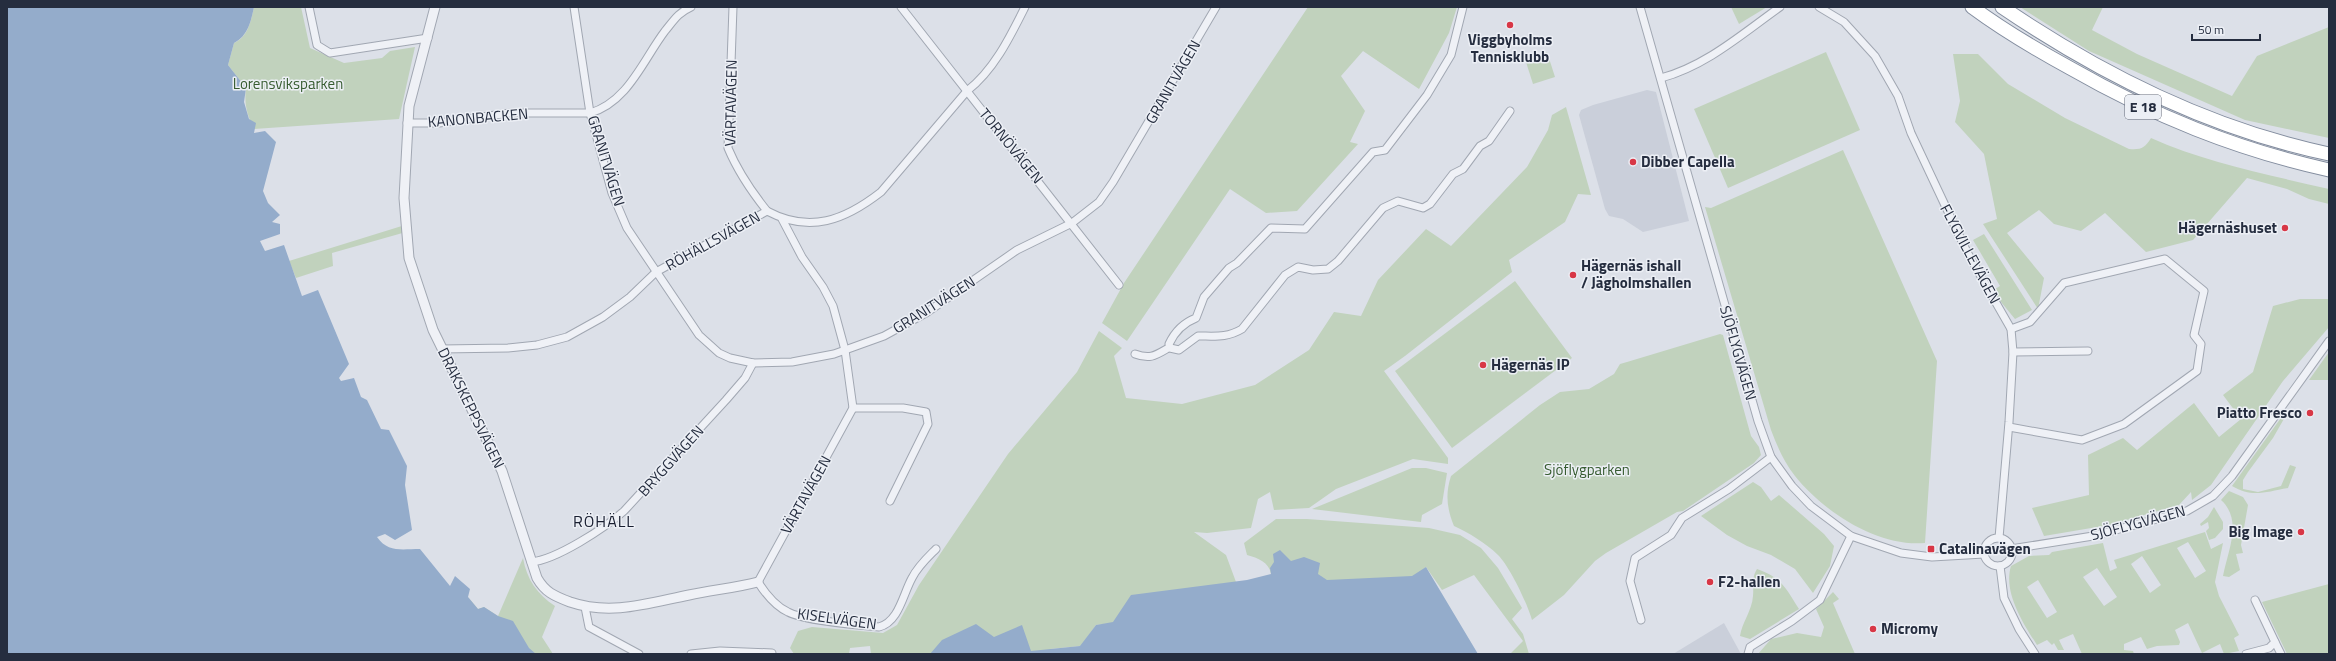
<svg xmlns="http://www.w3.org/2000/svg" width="2336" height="661" font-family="'Titillium Web',sans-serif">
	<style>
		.built { fill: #cacfda }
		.green { fill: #c1d2bd; fill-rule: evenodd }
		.water { fill: #94accb }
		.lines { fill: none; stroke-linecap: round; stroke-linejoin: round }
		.minor-casing { stroke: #a1a7b2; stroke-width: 9 }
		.tertiary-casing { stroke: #a1a7b2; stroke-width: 11 }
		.motorway-casing { stroke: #838d9f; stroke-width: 15 }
		.minor { stroke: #eff1f6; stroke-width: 7 }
		.tertiary { stroke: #eff1f6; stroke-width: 9 }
		.motorway { stroke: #fff; stroke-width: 13 }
		.poi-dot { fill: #d83746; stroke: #eceff5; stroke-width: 1.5 }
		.labels { text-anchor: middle; stroke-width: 3; stroke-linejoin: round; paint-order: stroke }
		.shield { fill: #eceff5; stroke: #616776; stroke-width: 1 }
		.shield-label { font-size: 14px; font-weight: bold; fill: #252d3f }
		.poi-label { font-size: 15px; font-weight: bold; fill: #252d3f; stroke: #eceff5; text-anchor: start }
		.street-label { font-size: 15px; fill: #252d3f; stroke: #eceff5 }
		.park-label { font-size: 15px; fill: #375c31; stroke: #eceff5 }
		.neighbourhood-label { font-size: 16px; letter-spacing: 1px; fill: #181e30; stroke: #eceff5 }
	</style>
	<rect width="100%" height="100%" fill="#dce0e8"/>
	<g class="built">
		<path d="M1647 90 1656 92 1689 221 1643 232 1623 219 1609 216 1605 209 1579 115 1581 110 1593 105Z"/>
		<path d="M1724 623 1741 654H1673Z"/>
	</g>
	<g class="green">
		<path d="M254 7H301L310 48 344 63 382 58 390 51 415 47 399 119 254 129C247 115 244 104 246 88L228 65 234 43C248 37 251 21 254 7Z"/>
		<path d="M1308 7H1457L1449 33 1419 89 1363 51 1341 76 1365 111 1350 142 1358 144 1297 211 1266 213 1230 189 1127 341 1102 323 1124 283Z"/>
		<path d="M1731 7H1767L1739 24Z"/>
		<path d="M2020 7H2103L2092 30 2137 54 2232 96 2257 56 2329 27V138L2245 120 2089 51Z"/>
		<path d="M1547 52 1555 77 1533 84 1525 59Z"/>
		<path d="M1826 52 1860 130 1728 188 1694 109Z"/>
		<path d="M1953 54H1978L2008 84 2065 118 2129 149C2141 150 2145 148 2151 138 2207 163 2269 175 2329 189V204L2309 199 2287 189 2247 178 2193 240 2146 252 2105 213 2081 231 2054 224 2039 210 2007 233 2044 278 2038 309 1983 224 1997 219 1984 154 1955 122 1960 101Z"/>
		<path d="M1566 107 1591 195 1578 194 1565 222 1509 260 1512 272 1405 356 1384 371 1448 458V464L1413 459 1336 489 1309 508 1274 510 1270 492 1258 499 1251 528 1207 533 1194 532 1226 555 1236 582 1234 608 1096 625 1081 646 1050 649 1053 654H871L870 646 850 648 849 654H794L790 648 798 631 812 627 883 633 897 625 919 585 1008 454 1077 372 1099 331 1122 348 1114 356 1126 398 1182 404 1255 385 1309 350 1334 312 1361 316 1378 280 1426 229 1451 246 1527 167 1548 130 1552 115Z"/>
		<path d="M1843 150 1937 361 1925 543C1877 547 1824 512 1795 476 1784 462 1777 446 1771 430L1705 207 1711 208Z"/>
		<path d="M405 225 406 232 332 253 333 266 296 278 289 261Z"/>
		<path d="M1984 234 2032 310 2015 319 1992 291 2000 286 1973 240Z"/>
		<path d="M1515 281 1572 358 1452 448 1395 371Z"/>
		<path d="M2300 299H2329V327L2283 381 2211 485 2192 500 2191 492 2179 505 2109 525 2044 536 2032 508 2089 495 2088 455 2123 438 2137 450 2194 403 2219 437 2241 419 2223 395 2253 372 2273 306Z"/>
		<path d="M1720 334 1723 335 1751 436 1759 447 1761 455 1754 463 1683 511 1677 512 1606 553 1595 561 1564 595 1532 620C1527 603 1510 567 1498 555 1486 543 1469 533 1454 526 1447 509 1445 494 1451 476L1540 405 1560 392 1589 389 1614 374 1620 364 1627 362Z"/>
		<path d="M2329 352V380H2309Z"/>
		<path d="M2283 415 2285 417 2273 438 2248 472 2243 480V489L2258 492 2281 486 2290 465 2296 467 2288 488C2265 492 2252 498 2232 486Z"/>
		<path d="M1412 468H1426L1447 473 1442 504 1422 515 1421 522 1312 509Z"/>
		<path d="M1753 482 1761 487 1771 501 1779 495 1824 534 1834 546 1830 566 1813 593 1795 569 1771 555 1747 546 1727 535 1701 516Z"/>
		<path d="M2229 491 2243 497 2248 505 2241 545 2243 553 2236 554 2240 570 2229 577 2223 576C2228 550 2243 520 2221 500Z"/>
		<path d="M2214 507 2223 522V529L2215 538 2209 540 2206 531 2209 528 2208 522 2201 526 2200 524 2208 517Z"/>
		<path d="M1276 519H1307L1429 528 1460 535 1481 548 1498 568 1522 608 1512 619 1523 634 1529 654H1510L1523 641 1474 575 1442 590 1426 567 1397 594 1271 574C1269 562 1258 558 1247 555L1244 543Z"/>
		<path d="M2205 532 2211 549 2223 543 2215 582 2219 596 2239 635 2234 638 2239 651 2224 654 2220 644 2202 653 2188 623 2175 630 2180 642 2179 645 2157 646 2147 649 2141 637 2124 644V650L2133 651 2134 654H2082L2073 634 2059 640 2064 650H2058L2054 643 2052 645 2047 640 2037 645C2023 623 2003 592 2011 566L2029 556 2049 555 2052 552 2103 543 2110 571 2117 568 2114 560ZM2188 542 2206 571 2195 578 2177 548ZM2142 556 2161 585 2150 593 2131 564ZM2097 568 2117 597 2104 606 2083 577ZM2038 580 2057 612 2047 618 2027 587Z"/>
		<path d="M523 558C527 580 537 594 555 606L542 637 553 654H503L468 597 478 609 484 607 498 616Z"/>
		<path d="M1757 569C1782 578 1785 587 1799 609L1750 639 1740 636C1742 622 1752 611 1753 596 1754 585 1751 579 1757 569Z"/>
		<path d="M2329 584V654H2287L2262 602Z"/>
		<path d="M1833 592 1839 599 1833 603 1855 654H1758L1771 639 1797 633 1821 637 1824 627 1816 609Z"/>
	</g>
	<g class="water">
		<path d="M7 7H254C251 21 248 36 234 43L228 65 246 88 244 102 249 119 256 123 254 133 265 131 276 142 263 191 268 203 280 215 272 222 280 224V234L260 241 265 251 284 245 302 296 318 290 349 364 339 378 341 381 354 378 361 397 367 400 381 429 389 430 407 466 405 485 412 530 395 540 385 534 377 537C388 553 402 549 420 549L450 586 455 576 470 589 468 597 478 609 484 607 498 616 513 621 529 648 536 654H7Z"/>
		<path d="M1280 550 1291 561 1304 557 1320 563 1318 574 1327 580 1412 576 1426 567 1478 654H930L942 640 976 624 994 637 1022 625 1031 651 1080 646 1096 625 1113 622 1131 595 1247 580 1271 574 1270 568 1274 562 1273 554Z"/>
	</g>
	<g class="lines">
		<g class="minor-casing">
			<g id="minor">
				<path d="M309 7 317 45 330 53 428 38"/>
				<path d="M574 7 590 113 597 138 612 193 627 228 699 335 719 353 730 358 753 363 792 362 834 354 884 336 926 313 1017 250 1072 223 1099 202 1113 182 1216 7"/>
				<path d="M733 7 728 148C738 172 751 191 767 211"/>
				<path d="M901 7 1119 285"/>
				<path d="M1463 7 1451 55 1427 95 1385 150 1373 152 1305 229 1271 228 1237 263 1229 268 1204 297 1196 318C1183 323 1175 331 1169 344L1170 348 1179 350 1198 336C1215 336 1227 338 1242 329L1285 275 1298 267 1313 270 1328 269 1338 261 1383 208 1398 201 1423 208 1430 204 1453 174 1463 169 1480 146 1489 141 1510 111"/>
				<path d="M1640 7 1758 421 1771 457 1792 486 1811 506 1851 536 1901 553 1932 557 1984 554"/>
				<path d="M1819 7 1844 22 1875 56 1898 96 1911 133 1967 252 2011 329 2013 352 2009 422 1999 538"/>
				<path d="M1661 78C1706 66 1742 34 1780 7"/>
				<path d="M407 123H439L510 113H590C628 102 643 60 665 31 674 20 679 12 691 7"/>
				<path d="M782 219 802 257 823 287 833 306 845 350 853 408 758 582C765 593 775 606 788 612 805 621 858 625 879 627 899 622 903 594 912 578 918 566 927 558 936 549"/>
				<path d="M442 349 508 348 537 345 567 337 603 317 630 297 656 272 767 211C810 234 845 220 881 192L967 91C994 70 1010 37 1025 7"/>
				<path d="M2013 352 2088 351"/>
				<path d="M1135 354C1151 360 1156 355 1170 347"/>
				<path d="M853 408H903L926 412 928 424 890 501"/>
				<path d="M2009 427 2082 440 2124 424 2197 371 2201 344 2194 335 2204 291 2165 259 2064 283 2030 322 2011 329"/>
				<circle cx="1998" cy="552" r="14"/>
				<path d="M2011 549 2093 536 2187 511 2213 496 2232 476 2329 341"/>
				<path d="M531 562C556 560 605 528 624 511L726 400 745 378 753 363"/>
				<path d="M2000 566 2004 598 2019 629 2035 654"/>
				<path d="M585 607 589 627 639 654"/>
				<path d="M1641 620 1630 581 1635 558 1671 535 1682 518 1729 489 1771 457"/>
				<path d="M2275 642 2281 654"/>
				<path d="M691 654 720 651 772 653"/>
				<path d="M1748 654 1750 647 1792 621 1820 600 1851 536"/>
				<path d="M2246 654 2269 648 2275 642 2255 600"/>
			</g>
		</g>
		<g class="tertiary-casing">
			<path id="tertiary" d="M435 7 409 106 404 198 409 258 433 330 502 471 537 578C545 592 554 596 570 602 611 616 649 603 689 595 712 590 735 588 758 582"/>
		</g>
		<g class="motorway-casing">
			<g id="motorway">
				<path d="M1972 7C2003 30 2037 50 2070 68 2154 116 2235 149 2329 170"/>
				<path d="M2002 7C2102 75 2210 129 2329 154"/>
			</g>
		</g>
		<use href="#minor" class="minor"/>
		<use href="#tertiary" class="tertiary"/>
		<use href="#motorway" class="motorway"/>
	</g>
	<g class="poi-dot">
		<circle cx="1510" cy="25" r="4"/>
		<circle cx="1633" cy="162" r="4"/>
		<circle cx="2285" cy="228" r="4"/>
		<circle cx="1573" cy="275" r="4"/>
		<circle cx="1483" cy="365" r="4"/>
		<circle cx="2310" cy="413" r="4"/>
		<circle cx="2301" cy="532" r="4"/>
		<rect x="1927" y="545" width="8" height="8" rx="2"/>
		<circle cx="1710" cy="582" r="4"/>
		<circle cx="1873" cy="629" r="4"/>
	</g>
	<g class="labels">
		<rect class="shield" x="2125" y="95" width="36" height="24" rx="3"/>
		<g class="shield-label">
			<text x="2143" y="112">E 18</text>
		</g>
		<g class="poi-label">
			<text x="1510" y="45" text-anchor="middle">Viggbyholms<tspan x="1510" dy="17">Tennisklubb</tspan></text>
			<text x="1641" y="167">Dibber Capella</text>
			<text x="2277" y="233" text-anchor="end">Hägernäshuset</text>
			<text x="1581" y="271">Hägernäs ishall<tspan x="1581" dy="17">/ Jägholmshallen</tspan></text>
			<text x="1491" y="370">Hägernäs IP</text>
			<text x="2302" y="418" text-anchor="end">Piatto Fresco</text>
			<text x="2293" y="537" text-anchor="end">Big Image</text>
			<text x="1939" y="554">Catalinavägen</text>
			<text x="1718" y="587">F2-hallen</text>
			<text x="1881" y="634">Micromy</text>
		</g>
		<g class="street-label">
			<text transform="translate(1173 82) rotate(-60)" y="5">GRANITVÄGEN</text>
			<text transform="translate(731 103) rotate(-89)" y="5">VÄRTAVÄGEN</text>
			<text transform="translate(478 118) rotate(-5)" y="5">KANONBACKEN</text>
			<text transform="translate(1011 146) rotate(51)" y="5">TORNÖVÄGEN</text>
			<text transform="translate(606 161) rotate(73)" y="5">GRANITVÄGEN</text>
			<text transform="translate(713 241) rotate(-29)" y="5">RÖHÄLLSVÄGEN</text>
			<text transform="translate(1970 254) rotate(62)" y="5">FLYGVILLEVÄGEN</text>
			<text transform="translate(934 305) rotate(-32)" y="5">GRANITVÄGEN</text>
			<text transform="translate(1738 353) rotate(74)" y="5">SJÖFLYGVÄGEN</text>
			<text transform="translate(471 408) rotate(64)" y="5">DRAKSKEPPSVÄGEN</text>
			<text transform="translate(671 461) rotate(-48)" y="5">BRYGGVÄGEN</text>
			<text transform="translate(806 495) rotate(-61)" y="5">VÄRTAVÄGEN</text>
			<text transform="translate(2138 523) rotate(-15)" y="5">SJÖFLYGVÄGEN</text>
			<text transform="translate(837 619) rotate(8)" y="5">KISELVÄGEN</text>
		</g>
		<g class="park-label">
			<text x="288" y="89">Lorensviksparken</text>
			<text x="1587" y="475">Sjöflygparken</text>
		</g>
		<g class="neighbourhood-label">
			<text x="604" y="527">RÖHÄLL</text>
		</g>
	</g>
	<rect width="2336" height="661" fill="none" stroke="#252d3f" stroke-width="16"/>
	<path d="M2192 34v6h68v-6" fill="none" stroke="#252d3f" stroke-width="2"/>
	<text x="2198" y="34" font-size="12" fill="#252d3f" stroke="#eceff5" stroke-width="3" paint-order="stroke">50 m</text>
</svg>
